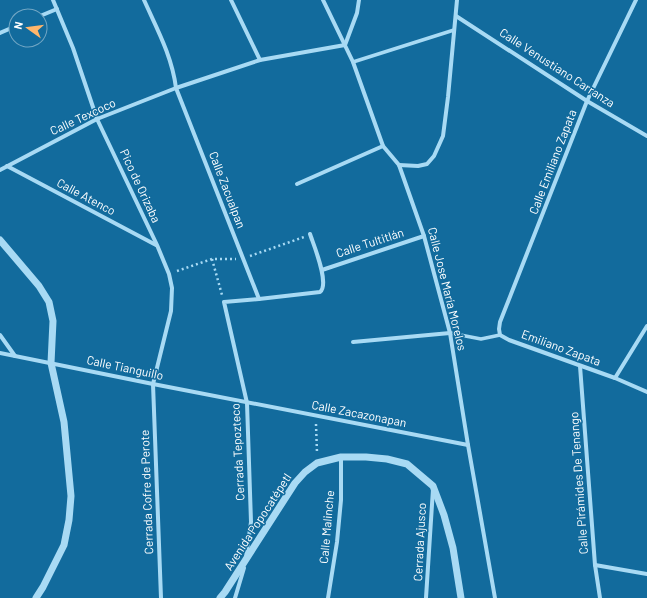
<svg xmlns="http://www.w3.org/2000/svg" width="647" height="598" font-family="Barlow,sans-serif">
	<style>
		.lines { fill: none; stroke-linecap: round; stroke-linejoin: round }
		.path { stroke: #a8daf4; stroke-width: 2.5; stroke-dasharray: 2 3; stroke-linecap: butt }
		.pedestrian { stroke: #a8daf4; stroke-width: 3.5 }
		.minor { stroke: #a8daf4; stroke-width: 4 }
		.tertiary { stroke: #a8daf4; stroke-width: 7 }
		.labels { text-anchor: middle; stroke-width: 3; stroke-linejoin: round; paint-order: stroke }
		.street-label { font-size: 12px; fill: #fff; stroke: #126b9d }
	</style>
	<rect width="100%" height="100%" fill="#126b9d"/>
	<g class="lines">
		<g class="path">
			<path d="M250 256 304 237"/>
			<path d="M212 259 222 295"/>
			<path d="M177 271 212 259H236"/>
			<path d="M316 424 317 453"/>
		</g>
		<g class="pedestrian">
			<path d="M353 62 454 30"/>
			<path d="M450 333 481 339 500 335"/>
		</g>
		<g class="minor">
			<path d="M53 0 73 48 97 119 157 245 169 274 172 288 171 311 153 384 161 598"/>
			<path d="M144 0C157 29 172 56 176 88L259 299"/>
			<path d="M231 0 260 60"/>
			<path d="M323 0 353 62 383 146 399 165 424 236 450 333 468 445 495 598"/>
			<path d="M636 0 587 101 500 322 499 329 500 335 509 340 615 378 647 392"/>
			<path d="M40 16 57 9"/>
			<path d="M456 16 587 101 647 136"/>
			<path d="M0 33 16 26"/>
			<path d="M345 45 357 13 359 0"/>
			<path d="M399 165 418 166 427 164 434 156 443 136 448 97 457 0"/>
			<path d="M7 166 156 245"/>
			<path d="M0 170 97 119 176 88 260 60 345 45"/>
			<path d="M297 184 383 146"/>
			<path d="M322 270 424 236"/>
			<path d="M0 335 15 356"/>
			<path d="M353 342 450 333"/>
			<path d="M0 353 153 384 468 445"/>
			<path d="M580 366 595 565 600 598"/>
			<path d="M615 378 647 326"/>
			<path d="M246 557 251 522 247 403 224 302 259 299 320 292C330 284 314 246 310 234"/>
			<path d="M595 565 647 574"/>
			<path d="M235 598 244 568"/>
			<path d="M328 598 337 542 341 500V457"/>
			<path d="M426 598 433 489"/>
		</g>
		<g class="tertiary">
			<path d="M0 240 39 286 49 302 53 321 51 363 64 422 71 496 69 520 64 545 43 587 36 598"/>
			<path d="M220 598 225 592 295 483 305 472 317 463 341 457H366L387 459 407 464 433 486 444 515 453 548 461 598"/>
		</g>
	</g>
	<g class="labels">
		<g class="street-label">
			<text transform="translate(557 68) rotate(33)" y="4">Calle Venustiano Carranza</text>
			<text transform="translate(83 117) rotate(-25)" y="4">Calle Texcoco</text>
			<text transform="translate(553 162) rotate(-69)" y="4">Calle Emiliano Zapata</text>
			<text transform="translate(140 186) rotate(65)" y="4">Pico de Orizaba</text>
			<text transform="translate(227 190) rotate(69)" y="4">Calle Zacualpan</text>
			<text transform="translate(86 197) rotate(28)" y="4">Calle Atenco</text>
			<text transform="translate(370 243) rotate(-18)" y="4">Calle Tultitlán</text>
			<text transform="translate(447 289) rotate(76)" y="4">Calle Jose María Morelos</text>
			<text transform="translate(561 348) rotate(20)" y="4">Emiliano Zapata</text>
			<text transform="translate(125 368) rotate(12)" y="4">Calle Tianguillo</text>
			<text transform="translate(359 414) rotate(11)" y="4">Calle Zacazonapan</text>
			<text transform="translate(238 452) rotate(-93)" y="4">Cerrada Tepozteco</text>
			<text transform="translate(579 483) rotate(-94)" y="4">Calle Pirámides De Tenango</text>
			<text transform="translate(147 492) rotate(-92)" y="4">Cerrada Cofre de Perote</text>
			<text transform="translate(258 522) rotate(-57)" y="4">Avenida Popocatépetl</text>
			<text transform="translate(327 527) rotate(-85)" y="4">Calle Malinche</text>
			<text transform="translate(420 542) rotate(-87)" y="4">Cerrada Ajusco</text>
		</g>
	</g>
	<g transform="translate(28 28) rotate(284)"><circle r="19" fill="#126b9d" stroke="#71a6c4"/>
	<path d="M0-3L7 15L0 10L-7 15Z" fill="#ffb66b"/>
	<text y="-6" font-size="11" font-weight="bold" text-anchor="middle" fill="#ffffff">N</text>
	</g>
</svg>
